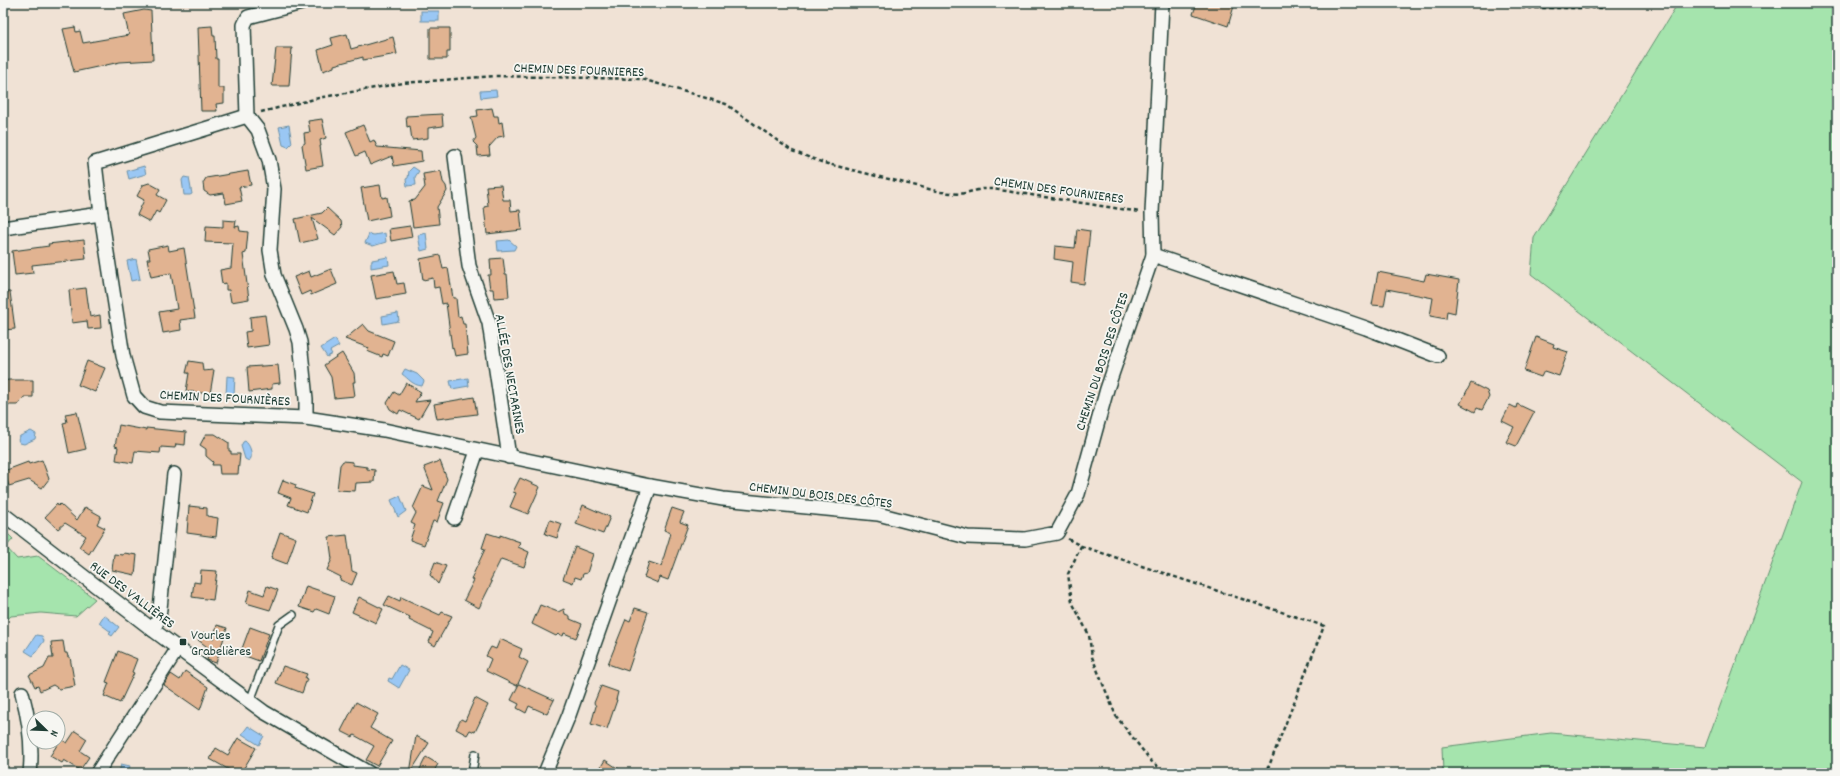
<svg xmlns="http://www.w3.org/2000/svg" width="1840" height="776" font-family="Dekko,sans-serif">
	<style>
		.green { fill: #a5e4ad; stroke: #629070 }
		.water { fill: #9ac7f4; stroke: #6990a7 }
		.building { fill: #e1b391; stroke: #1f3d34 }
		.lines { fill: none; stroke-linecap: round; stroke-linejoin: round }
		.service-casing { stroke: #1f3d34; stroke-width: 10 }
		.minor-casing { stroke: #1f3d34; stroke-width: 16 }
		.path { stroke: #1f3d34; stroke-width: 2.5; stroke-dasharray: 4 3; stroke-linecap: butt }
		.service { stroke: #f6f6f2; stroke-width: 7 }
		.minor { stroke: #f6f6f2; stroke-width: 13 }
		.poi-dot { fill: #1f3d34; stroke: #f6f6f2; stroke-width: 1.5 }
		.labels { text-anchor: middle; stroke-width: 3.5; stroke-linejoin: round; paint-order: stroke }
		.street-label { font-size: 14px; fill: #1f3d34; stroke: #f6f6f2 }
		.poi-label { font-size: 14px; fill: #1f3d34; stroke: #f6f6f2; text-anchor: start }
	</style>
	<rect width="100%" height="100%" fill="#f0e2d5"/>
	<filter id="ink" filterUnits="userSpaceOnUse"><feTurbulence type="fractalNoise" baseFrequency=".025" numOctaves="2"/><feDisplacementMap in="SourceGraphic" scale="8" xChannelSelector="R" yChannelSelector="G"/><feConvolveMatrix kernelMatrix="1 2 1 2 8 2 1 2 1" color-interpolation-filters="sRGB"/></filter>
	<g filter="url(#ink)">
		<g class="green">
			<path d="M1678 3H1837V773H1443L1442 747 1551 733 1705 747 1802 482 1531 274 1534 238Z"/>
			<path d="M3 529 13 539 6 547 17 559 38 556 95 599 76 616 41 613 11 616 3 623Z"/>
		</g>
		<g class="water">
			<rect x="421" y="11" width="18" height="10"/>
			<path d="M496 90 497 96 481 98 480 91Z"/>
			<path d="M289 125 292 143 288 147 283 145 279 127Z"/>
			<path d="M144 166 146 174 129 179 127 171Z"/>
			<path d="M413 167 419 171 415 177 416 185 407 186 406 179 408 178 409 171Z"/>
			<path d="M184 177 189 178 192 194 190 195H184L182 180Z"/>
			<path d="M385 233 386 242 373 246 365 243 369 234 374 235Z"/>
			<path d="M426 233 428 249 421 251 418 235Z"/>
			<path d="M509 240 516 246 514 250 498 251 497 241Z"/>
			<path d="M388 257 389 265 371 268V262H372V260Z"/>
			<path d="M136 259 140 279 131 281 127 261Z"/>
			<path d="M398 313 399 321 383 324 382 316Z"/>
			<path d="M335 339 339 346 330 351 332 354 327 357 321 348Z"/>
			<path d="M405 369 417 374 424 381 422 386C412 385 409 379 402 374Z"/>
			<path d="M227 376 235 377 234 395H226Z"/>
			<path d="M468 378 469 386 452 389 450 381Z"/>
			<path d="M31 431 36 434 35 439 24 444 20 443 18 440 20 436Z"/>
			<path d="M245 441C250 445 252 452 251 458L249 461 245 459 241 446 243 442Z"/>
			<path d="M400 496 406 511 398 517 391 500Z"/>
			<path d="M104 615 119 627 112 636 109 634 111 632 99 623Z"/>
			<path d="M36 635 42 636 44 641 33 656 25 651Z"/>
			<path d="M400 665 409 670 399 688 388 681 389 678 392 679Z"/>
			<path d="M248 726 264 736 259 745 242 734Z"/>
			<path d="M121 764 130 766 128 773H119Z"/>
		</g>
		<g class="building">
			<path d="M1197 3H1226L1234 6 1228 26 1193 14Z"/>
			<path d="M144 10 151 11 153 60 120 62 74 72 63 29 75 27 76 32 80 31 83 43 129 35 124 14Z"/>
			<path d="M212 26 213 36H215L216 59H218V88H224V103L216 104 217 111H201L198 27Z"/>
			<path d="M430 28H450V52H447V59H430Z"/>
			<path d="M347 34 351 49 393 37 397 54 363 60V57L334 65V67L323 71 318 50 333 45 331 38Z"/>
			<path d="M276 48H292L289 86H272Z"/>
			<path d="M492 108 494 116H498L499 123 502 122 504 136 498 137 489 147 490 155 478 156 477 146 473 142 476 138 471 117 478 116 477 110Z"/>
			<path d="M442 114 443 126 428 128V138L412 140 410 126 407 127 406 116Z"/>
			<path d="M322 119 326 138 320 140 321 146H320L323 166 306 169 302 145 305 143 304 133 310 132 308 121Z"/>
			<path d="M363 125 370 142 374 140 377 147 421 151 422 161 394 166 392 156 370 165 365 152 356 156 346 132Z"/>
			<path d="M248 171 251 185 239 187 242 201 226 204 224 193 210 195 204 191 203 183 206 178Z"/>
			<path d="M441 171 443 182 446 186 447 191 437 207 439 224 413 227 409 201 415 200 425 187 423 174Z"/>
			<path d="M149 183 160 189 157 195 166 200 159 213 156 211 150 222 137 215 144 200 137 196 143 185Z"/>
			<path d="M380 185 382 198 387 197 390 216 367 221 361 188Z"/>
			<path d="M501 185 503 200H510L511 211 520 210 522 230 487 234 484 207 488 206 486 186Z"/>
			<path d="M327 208 341 221 342 227 335 235 312 218 318 239 300 243 295 219 322 213Z"/>
			<path d="M223 220 236 221 235 227 239 226 240 231 248 232 246 253 243 254 249 299 231 302 229 290H226V283L222 284 220 270 231 268 233 243 205 242 206 226 223 227Z"/>
			<path d="M410 226 412 237 391 241 389 229Z"/>
			<path d="M1077 229 1090 231 1084 284 1071 282 1073 262 1054 259 1055 246 1075 248Z"/>
			<path d="M84 240 86 259 32 265 33 273 15 275 12 251 49 246 48 244Z"/>
			<path d="M168 245 169 251 184 248 195 318 180 320 181 330 163 333 159 312 177 309 171 273 151 277 147 259H150L148 249Z"/>
			<path d="M440 255 443 269 448 268 453 298H456L458 317 461 316 463 324H465L468 354 455 356 453 347 452 348 446 303 442 304 439 287 434 288 433 278 423 280 420 259Z"/>
			<path d="M503 258 505 274H507L509 297 494 298 493 289H490L488 275H491L490 259Z"/>
			<path d="M331 269 337 284 311 295 310 291 301 295 294 277 309 271 311 277Z"/>
			<path d="M394 271 397 284 404 283 406 294 376 299 371 275Z"/>
			<path d="M1378 272 1424 281 1426 274 1459 280 1455 313 1447 311 1446 319 1430 316 1433 298 1387 289 1384 306 1372 305Z"/>
			<path d="M86 288 90 317 100 315 101 328 88 329 87 321 72 323 69 290Z"/>
			<path d="M3 292H10L15 329 3 330Z"/>
			<path d="M265 315 269 345 247 348 245 332 251 331 250 317Z"/>
			<path d="M363 324 369 331 394 341 388 356 383 354 382 357 367 351 369 348 345 339Z"/>
			<path d="M1536 337 1554 344 1553 347 1568 352 1559 376 1544 371 1541 377 1524 371Z"/>
			<path d="M342 353 354 373 355 382H353L355 396 334 398 331 377 324 365Z"/>
			<path d="M87 361 105 368 95 392 78 385Z"/>
			<path d="M189 361 202 363 203 371 214 370 210 394 186 391 189 373H186Z"/>
			<path d="M278 365 280 383 272 384V389L249 392 247 367Z"/>
			<path d="M9 380H33V397H24L18 405H3V381Z"/>
			<path d="M406 383 421 392 415 402 430 400 419 419 400 410 398 414 390 409 387 403 394 392 399 395Z"/>
			<path d="M1471 383 1487 391 1489 397 1482 410 1477 408 1475 412 1460 404Z"/>
			<path d="M474 397 477 414 437 419 434 404Z"/>
			<path d="M1517 404 1534 412 1516 446 1506 442 1514 427 1502 421 1510 405 1516 408Z"/>
			<path d="M77 412 86 449 69 453 63 423 67 422 65 414Z"/>
			<path d="M119 425 146 430V428L186 432 185 445 176 444 175 448 161 447 160 453 135 451 133 463 116 460 118 447 115 446Z"/>
			<path d="M206 434H215L229 443V451H231V454H240L238 474H220L219 465H212L213 462 206 456V449L200 445Z"/>
			<path d="M42 460 49 479 42 488 29 480 9 486 4 471 28 462 29 464Z"/>
			<path d="M343 461 353 462V465L367 467V469L375 470 374 482 356 483 355 491 337 490 340 465Z"/>
			<path d="M440 461 447 479 438 501 444 503 437 522 433 521 424 545 410 540 415 525 411 523 416 513 413 508 423 486 433 490 424 467Z"/>
			<path d="M520 478 540 487 528 514 510 507 516 493 513 492Z"/>
			<path d="M283 480 296 485 295 488 313 494 307 512 288 505 291 498 278 493Z"/>
			<path d="M57 504 58 506 60 504 77 520 85 507 101 516 97 524 105 528 89 554 79 547 86 536 65 523 58 529 45 517Z"/>
			<path d="M583 505 610 517 603 534 576 524Z"/>
			<path d="M189 506 207 508V516L218 518 216 537 187 533Z"/>
			<path d="M672 508 684 512 680 522 688 525 668 580 660 577 658 583 644 577 649 562 661 566 671 533 664 530Z"/>
			<path d="M550 520 562 524 557 538 545 534Z"/>
			<path d="M280 532 296 538 287 564 271 558Z"/>
			<path d="M487 533 500 537V535L520 542 518 547 529 552 524 567 501 559 490 581 492 582 479 608 464 600 474 580 471 579 485 549 482 548Z"/>
			<path d="M347 535 352 571 357 573 352 585 340 580 341 577 327 570 332 559 329 537Z"/>
			<path d="M575 547 593 554 587 573 583 574 581 579 575 577 573 583 563 579Z"/>
			<path d="M124 553 137 555 135 575 112 570 114 554 123 555Z"/>
			<path d="M435 562 446 566 438 584 430 575Z"/>
			<path d="M201 570 217 571 213 600 192 597 194 582 200 583Z"/>
			<path d="M267 586 278 590 270 610 246 603 250 590 264 595Z"/>
			<path d="M306 586 335 596 329 614 316 609 314 612 299 607Z"/>
			<path d="M389 596 400 601 401 597 440 615 442 612 452 616 435 646 429 642 433 632 409 620 410 617 384 605Z"/>
			<path d="M359 597 383 609 376 623 352 612Z"/>
			<path d="M540 605 558 612 564 609 565 614 570 616V619L582 624 576 638 564 633 563 636 558 634 556 636 532 624Z"/>
			<path d="M635 608 648 612 628 671 608 664 626 619 630 621Z"/>
			<path d="M217 625 227 628 216 663 207 660 210 649 198 640 204 632 213 639Z"/>
			<path d="M250 627 269 634 259 661 240 654Z"/>
			<path d="M500 639 522 649 519 657 528 662 517 686 486 671 491 659 486 656 491 647 496 649Z"/>
			<path d="M63 641 65 653H67L68 657H70L75 686 59 689 53 685 40 691 38 686 35 687 29 675 44 668 49 658H53L51 642Z"/>
			<path d="M118 651 137 659 132 672 134 673 120 703 104 696 109 683 106 682Z"/>
			<path d="M283 666 307 674 305 678 307 679 302 693 276 683Z"/>
			<path d="M185 671 208 687 200 710 164 685 171 674 180 680Z"/>
			<path d="M519 684 554 700 547 714 529 706 526 713 517 708 519 704 511 700Z"/>
			<path d="M601 686 618 692 616 700H617L607 729 591 724 596 706 594 703Z"/>
			<path d="M475 698 488 705 475 732 470 730 467 735 456 729 461 719 465 721Z"/>
			<path d="M356 702 378 714 370 728 392 741 377 766 366 760 374 746 354 735 353 737 341 731Z"/>
			<path d="M75 731 87 739 80 751 89 757 80 770 64 760 62 763 50 756 61 739 67 743Z"/>
			<path d="M416 736 429 743 410 773Z"/>
			<path d="M238 738 256 748 241 773H235L210 759 216 748 228 755Z"/>
			<path d="M426 757 438 764 433 773H418Z"/>
			<path d="M605 760 625 773H597Z"/>
		</g>
		<g class="lines">
			<g class="service-casing">
				<g id="service">
					<path d="M250 701 279 625 293 615"/>
					<path d="M472 773 475 754"/>
				</g>
			</g>
			<g class="minor-casing">
				<g id="minor">
					<path d="M247 116 258 130 269 160 274 189 270 250 274 275 296 329 300 342 306 399V418"/>
					<path d="M247 116 244 25 248 17 302 3"/>
					<path d="M455 156 469 266 489 323 509 457"/>
					<path d="M101 214 123 356 134 396 144 407 160 412 306 418 384 430 650 486 723 499 878 514 967 537 1025 539 1057 533 1078 494 1107 389 1153 255 1152 213 1162 3"/>
					<path d="M3 228 101 214 95 163 247 116"/>
					<path d="M1153 255 1366 328 1438 356"/>
					<path d="M3 514 153 630 264 712 369 773"/>
					<path d="M454 518 477 451"/>
					<path d="M153 630 159 618 174 474"/>
					<path d="M22 693C29 719 33 746 30 773"/>
					<path d="M97 773 178 648"/>
					<path d="M545 773 569 715 650 486"/>
				</g>
			</g>
			<g class="path">
				<path d="M1517 3 1520 8H1604"/>
				<path d="M261 112 323 97 403 83 495 76 642 79 726 104 792 151 824 163 941 192 960 194 982 189H993L1140 212"/>
				<path d="M1068 539 1081 546 1068 574 1072 602 1089 635 1092 657 1116 716 1151 761 1166 773"/>
				<path d="M1081 546 1324 626 1269 766 1263 773"/>
			</g>
			<use href="#service" class="service"/>
			<use href="#minor" class="minor"/>
		</g>
	</g>
	<rect class="poi-dot" x="179" y="638" width="8" height="8" rx="2"/>
	<g class="labels">
		<g class="street-label">
			<text transform="translate(579 69) rotate(2)" y="5">CHEMIN DES FOURNIERES</text>
			<text transform="translate(1059 189) rotate(8)" y="5">CHEMIN DES FOURNIERES</text>
			<text transform="translate(1101 361) rotate(-72)" y="5">CHEMIN DU BOIS DES CÔTES</text>
			<text transform="translate(511 374) rotate(80)" y="5">ALLÉE DES NECTARINES</text>
			<text transform="translate(225 397) rotate(3)" y="5">CHEMIN DES FOURNIÈRES</text>
			<text transform="translate(821 494) rotate(7)" y="5">CHEMIN DU BOIS DES CÔTES</text>
			<text transform="translate(133 594) rotate(37)" y="5">RUE DES VALLIÈRES</text>
		</g>
		<g class="poi-label">
			<text x="191" y="639">Vourles<tspan x="191" dy="16">Grabelières</tspan></text>
		</g>
	</g>
	<rect width="1840" height="776" fill="none" stroke="#f6f6f2" stroke-width="16"/>
	<rect x="8" y="8" width="1824" height="760" fill="none" stroke="#1f3d34" stroke-width="1.5" filter="url(#ink)"/>
	<g transform="translate(46 730) rotate(113)"><circle r="19" fill="#f6f6f2" stroke="#a0aca6"/>
	<path d="M0-3L7 15L0 10L-7 15Z" fill="#1f3d34"/>
	<text y="-6" font-size="11" font-weight="bold" text-anchor="middle" fill="#1f3d34">N</text>
	</g>
</svg>
